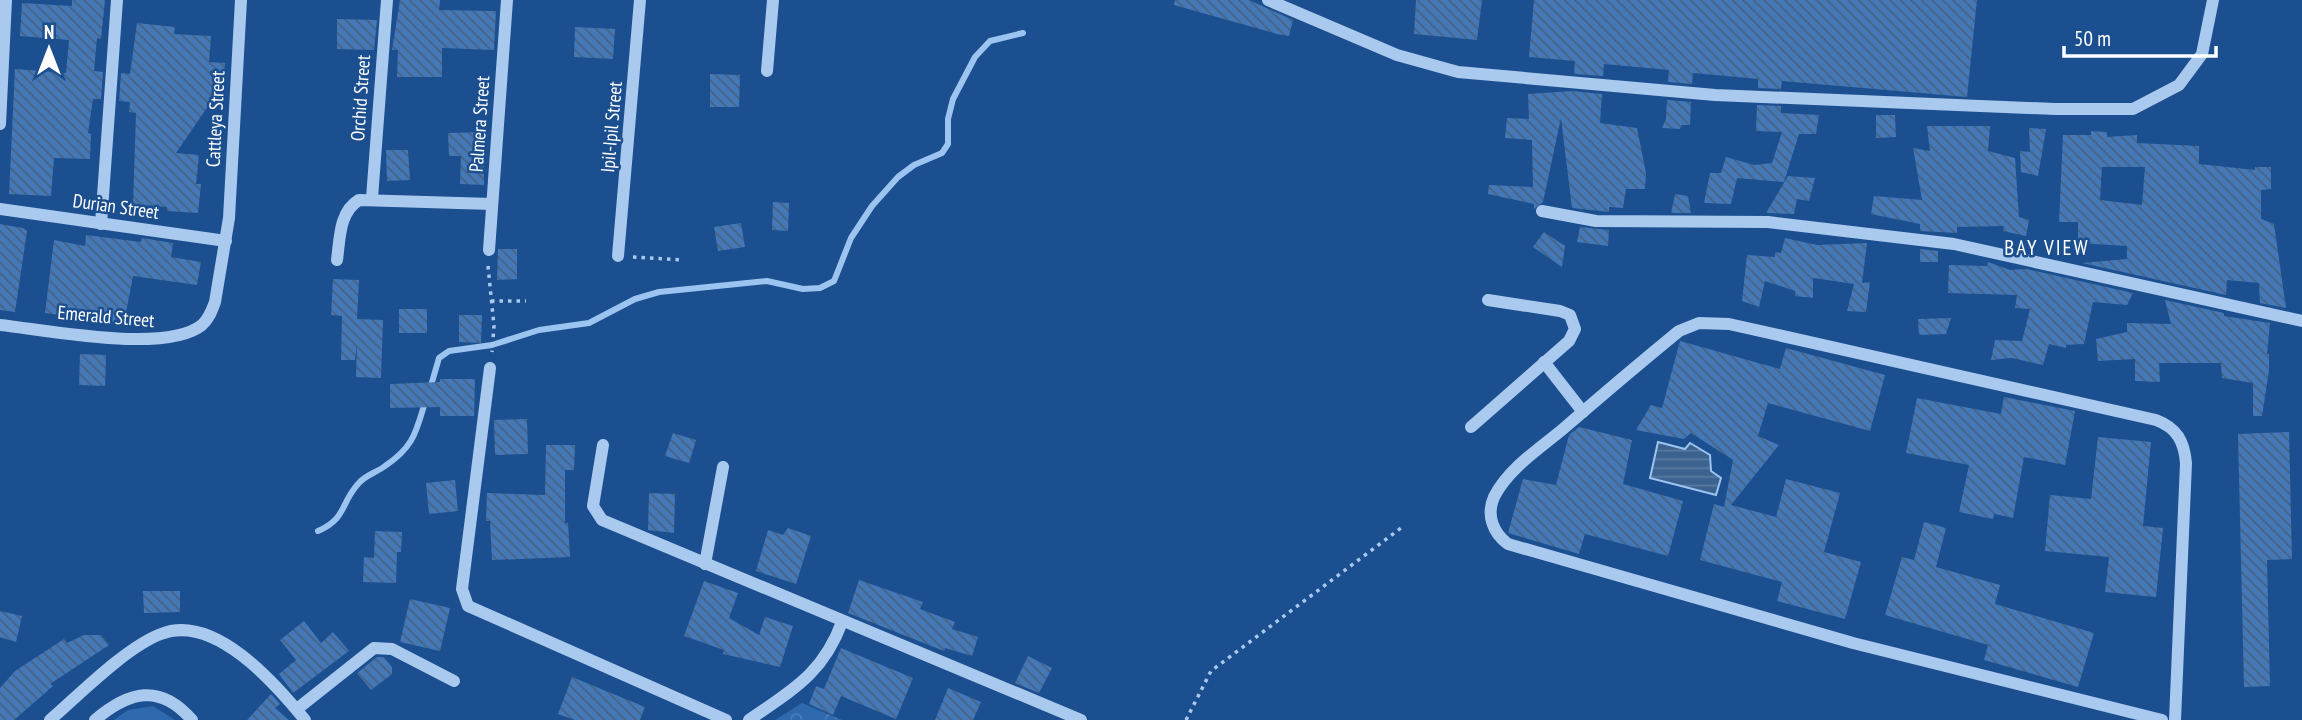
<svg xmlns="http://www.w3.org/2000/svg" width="2302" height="720" font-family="'PT Sans Narrow',sans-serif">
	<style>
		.grass { fill: #2e69ad }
		.forest { fill: url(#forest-crowns) }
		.water { fill: url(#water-rules); stroke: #9cc4f0; stroke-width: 2 }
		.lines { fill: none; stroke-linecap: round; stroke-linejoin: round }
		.stream { stroke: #9cc4f0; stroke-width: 6 }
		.building { fill: url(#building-back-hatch); fill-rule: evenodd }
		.path { stroke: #a9c9ee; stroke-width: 3.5; stroke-dasharray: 3.5 5; stroke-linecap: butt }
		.minor { stroke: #a9c9ee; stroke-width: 12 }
		.labels { text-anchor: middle; stroke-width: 5; stroke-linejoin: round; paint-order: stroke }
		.street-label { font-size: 19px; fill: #fff; stroke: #1b4f8f }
		.neighbourhood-label { font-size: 21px; letter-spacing: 2px; fill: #fff; stroke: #1b4f8f }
	</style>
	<defs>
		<pattern id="forest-crowns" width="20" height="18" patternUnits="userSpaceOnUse" patternTransform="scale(1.75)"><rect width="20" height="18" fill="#2e69ad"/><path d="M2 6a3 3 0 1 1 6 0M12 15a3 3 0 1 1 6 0" fill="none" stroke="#4d80b9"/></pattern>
		<pattern id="water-rules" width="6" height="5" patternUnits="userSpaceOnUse" patternTransform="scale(1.75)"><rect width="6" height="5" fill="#3c6290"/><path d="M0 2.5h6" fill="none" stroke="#597aa1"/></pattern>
		<pattern id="building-back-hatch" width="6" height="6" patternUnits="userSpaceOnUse" patternTransform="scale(1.75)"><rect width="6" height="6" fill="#4478b7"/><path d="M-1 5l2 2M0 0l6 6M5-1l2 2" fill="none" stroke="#486282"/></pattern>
	</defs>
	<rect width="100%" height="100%" fill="#1b4f8f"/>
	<path class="grass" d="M153 706 175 720H114L128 710Z"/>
	<path class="forest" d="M802 703 842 720H775Z"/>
	<path class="water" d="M1658 442 1685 449 1690 443 1710 455 1711 471 1721 478 1716 495 1650 478Z"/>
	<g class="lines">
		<g class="stream">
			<path d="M430 389 439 358 449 351 492 345 539 330 589 323 635 299 659 292 767 281 803 289 820 288 834 281 851 238 872 206 898 177 914 165 942 153 948 144V119L953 99 975 57 990 41 1023 33"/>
			<path d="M318 531C347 518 340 504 358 484 365 475 376 473 385 466 415 446 416 431 426 399"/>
		</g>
	</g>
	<g class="building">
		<path d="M72 0H105L101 39 97 38 94 71 103 72 101 99H93L88 133 91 134 90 159 54 158 51 196 9 194 15 69 66 73 69 40 20 36 22 3 72 6Z"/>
		<path d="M400 0H440L439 10 496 11 494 50 442 48V77H397L398 50H392Z"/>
		<path d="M1175 0H1249L1293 20 1289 36 1277 34 1174 5Z"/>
		<path d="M1416 0H1482L1477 40 1414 34Z"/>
		<path d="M1534 0H1977L1967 97 1782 81 1781 89 1758 88V79L1693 73 1692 84 1668 82 1669 70 1604 64 1603 76 1574 74 1575 61 1529 57Z"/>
		<path d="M337 19 377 20 374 50 337 49Z"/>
		<path d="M137 23 175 27 174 34 211 36 209 62 225 63 223 92 217 93 176 153 199 155 196 184H201L198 213 167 211V207L133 204 136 113 129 112 130 102 119 101 121 73 130 74Z"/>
		<path d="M575 27 615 29 613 59 574 57Z"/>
		<path d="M710 74 740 75 739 107H710Z"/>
		<path d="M1572 91 1602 94 1600 123 1637 128 1646 173 1645 189H1626L1623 208 1609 207V212L1572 208 1561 118 1543 202 1534 209V204L1488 194 1489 185 1533 187 1532 140 1505 138 1507 118 1529 119 1528 94Z"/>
		<path d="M1667 100 1691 102 1690 125H1682L1680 129 1662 128 1666 119Z"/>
		<path d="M1757 105 1781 106V113L1819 115 1816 134H1799L1784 182 1737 178 1731 204 1704 203 1710 173H1721L1726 157 1754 165 1772 163 1782 132 1756 131Z"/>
		<path d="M1876 115H1895L1896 137 1876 138Z"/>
		<path d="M1927 126H1990L1988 151 2015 158 2019 217 2029 220 2026 236 2003 231 2004 226 1957 227V233L1920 231V224L1871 214 1874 196 1922 200 1913 148 1930 151Z"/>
		<path d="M2029 128 2046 129 2038 176 2021 172 2020 151 2030 152Z"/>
		<path d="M2091 131 2107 132V137L2137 135V143L2199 146V164L2255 170V167H2271V189L2261 190V219L2274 224 2286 308 2260 303 2259 283 2227 280 2226 295 2082 263 2127 259V246L2078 243V222H2059L2063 135H2091ZM2102 167H2145L2142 205 2100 200Z"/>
		<path d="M483 132 484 185 460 184 461 156H449L448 133Z"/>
		<path d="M386 150H408L410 180 387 181Z"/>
		<path d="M1788 176 1815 178 1809 201 1797 199 1794 214 1766 213Z"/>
		<path d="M1675 194 1688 196 1691 213H1671Z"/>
		<path d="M773 202 789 203 788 231 772 230Z"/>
		<path d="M741 223 745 247 718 251 714 227Z"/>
		<path d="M0 224 23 228 27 231 15 312 0 310Z"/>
		<path d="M1580 227 1609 230 1608 246 1577 242Z"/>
		<path d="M1544 232 1565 246 1562 267 1533 247Z"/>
		<path d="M86 235 141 242 142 238 173 243 171 257 201 262 197 285 133 276 124 323 45 313 54 240 85 246Z"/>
		<path d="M1785 238 1817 245 1867 243 1862 283 1870 282 1866 312 1847 311 1854 284 1813 278V298L1795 296V291L1765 281 1759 307 1742 301 1747 255 1775 257V252L1781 253Z"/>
		<path d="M498 249H517V279L497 280Z"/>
		<path d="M1920 249 1938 251V262H1920Z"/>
		<path d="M1988 262 2010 270 2026 269 2133 293 2127 305 2093 302 2084 344 2066 345V348L2049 344 2043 365 2012 358 1991 360 1995 340 2022 341 2030 309 2015 308 2017 295 1948 293 1949 265 1987 266Z"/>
		<path d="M333 279 359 280 357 319 383 320 381 378 356 377 357 344 355 360H341L342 316 331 315Z"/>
		<path d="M2165 300 2224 313V316L2270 323 2267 354H2269V370L2262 416H2253V383L2222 378 2221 363H2159L2160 382 2135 381V359L2098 361 2096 339 2127 332V323L2171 324Z"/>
		<rect x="399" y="309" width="28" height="24"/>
		<path d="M459 315H482L481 343 459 342Z"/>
		<path d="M1951 318 1946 334 1919 335 1918 319Z"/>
		<path d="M1680 341 1780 369 1786 348 1885 375 1870 431 1768 403 1758 436 1779 445 1731 505 1776 517 1786 479 1840 493 1824 552 1861 562 1845 619 1777 601 1782 582 1700 560 1714 504 1724 507 1733 460 1691 433 1684 439 1636 430 1651 405 1662 408Z"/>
		<path d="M80 354 106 355 105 386 79 385Z"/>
		<path d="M440 379H475L474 416H440V407L390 408V384L440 382Z"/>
		<path d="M2004 397 2075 411 2065 465 2024 457 2013 518 1994 514 1993 519 1959 512 1969 465 1906 453 1917 398 2001 414Z"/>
		<path d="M527 419 528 454 495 455 494 420Z"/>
		<path d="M1579 427 1632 440 1623 484 1683 501 1668 556 1585 534 1579 554 1508 533 1523 479 1556 485 1569 435Z"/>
		<path d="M2289 432 2292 559 2267 560 2270 686 2244 687 2238 434Z"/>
		<path d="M673 433 696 440 689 463 665 456Z"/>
		<path d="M2098 437 2151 442 2143 526 2163 528 2156 597 2105 592 2109 557 2045 551 2050 495 2091 499Z"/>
		<path d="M546 445H575L574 470H565V523H568L570 557 492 560 490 521H486L487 493 545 495Z"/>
		<path d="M455 480 458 511 429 514 426 483Z"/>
		<path d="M649 493 675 494 674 533 648 530Z"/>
		<path d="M1924 522 1946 528 1936 567 2000 585 1995 604 2094 633 2078 687 1984 660 1988 645 1885 615 1902 557 1914 560Z"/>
		<path d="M788 528 811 536 796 584 756 571 768 530 783 535Z"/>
		<path d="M375 531 402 532 401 552H397L396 583 363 582 364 557 374 558Z"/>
		<path d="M859 580 923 602 920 609 955 622 952 629 978 637 972 656 945 648 944 651 848 613Z"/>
		<path d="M704 581 738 593 729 618 759 635 765 617 793 626 780 667 723 654 724 650 684 636Z"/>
		<path d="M143 591H180V612L144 613Z"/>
		<path d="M410 599 450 608 440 651 400 642Z"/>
		<path d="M0 611 22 616 16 642 0 637Z"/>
		<path d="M304 621 321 643 333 632 349 651 293 693 279 674 296 660 280 640Z"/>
		<path d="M84 635H101L109 645 50 684 53 686 14 720H0V688L15 671 64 639 67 643Z"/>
		<path d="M841 648 913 678 896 719 841 696 833 715 809 704 816 686 824 689Z"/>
		<path d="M1028 656 1052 668 1039 693 1015 683Z"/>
		<path d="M377 657H384L392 667V674L371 690 357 673Z"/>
		<path d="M572 677 645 707 640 720H575L558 714Z"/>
		<path d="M948 688 981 702 973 720H935Z"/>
		<path d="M271 694 280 704 275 708 289 720H247Z"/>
	</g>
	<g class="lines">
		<g class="path">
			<path d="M633 257 683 260"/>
			<path d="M488 266 494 326 492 352"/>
			<path d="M491 301H526"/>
			<path d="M1186 720 1211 671 1401 528"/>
		</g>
		<g class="minor">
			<path d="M1268 0 1397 55 1458 72 1715 95 2055 109H2133L2179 85 2202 54 2213 0"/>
			<path d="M767 71 773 0"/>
			<path d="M0 124 6 0"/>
			<path d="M372 198 387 0"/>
			<path d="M0 209 226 241"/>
			<path d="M1542 211 1596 221 1768 222 1954 244 2302 321"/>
			<path d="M101 224 117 0"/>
			<path d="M489 250 507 0"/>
			<path d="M618 256 640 0"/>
			<path d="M337 260C340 238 339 212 359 200L492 204"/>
			<path d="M0 325C47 330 166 354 202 325 209 319 212 310 215 302L229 218 241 0"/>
			<path d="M1544 362 1583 412"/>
			<path d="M490 368 462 589 468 606 726 720"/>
			<path d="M1471 427 1569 341 1575 329 1570 315 1560 311 1488 300"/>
			<path d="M603 445 593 506 602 520 1081 720"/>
			<path d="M705 564 723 467"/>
			<path d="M297 709 374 648 392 649 454 681"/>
			<path d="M50 720C79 695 126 647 161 634 214 613 275 683 305 720"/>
			<path d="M95 720C129 691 160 683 192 720"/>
			<path d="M749 720C792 690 823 674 842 622"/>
			<path d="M2162 720 1853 643 1508 544C1493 533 1486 515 1494 497 1508 469 1539 449 1563 429 1601 396 1640 363 1679 331L1699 323 1729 324 2156 420C2177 428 2184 441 2186 463L2175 720"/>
		</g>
	</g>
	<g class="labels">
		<g class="street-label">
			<text transform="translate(360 98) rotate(-86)" y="7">Orchid Street</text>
			<text transform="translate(215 119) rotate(-87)" y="7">Cattleya Street</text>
			<text transform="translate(479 124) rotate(-86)" y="7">Palmera Street</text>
			<text transform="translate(611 127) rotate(-85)" y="7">Ipil-Ipil Street</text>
			<text transform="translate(116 206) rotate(8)" y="7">Durian Street</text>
			<text transform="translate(106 316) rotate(5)" y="7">Emerald Street</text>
		</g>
		<g class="neighbourhood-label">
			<text x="2047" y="255">BAY VIEW</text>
		</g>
	</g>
	<g transform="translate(49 49)" stroke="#1b4f8f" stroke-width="5" paint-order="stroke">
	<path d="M0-5L12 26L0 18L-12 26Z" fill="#ffffff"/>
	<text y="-10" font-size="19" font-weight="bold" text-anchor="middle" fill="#ffffff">N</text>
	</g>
	<path d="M2064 46v10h152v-10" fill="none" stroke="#ffffff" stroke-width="3.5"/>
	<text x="2074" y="46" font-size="21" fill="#ffffff" stroke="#1b4f8f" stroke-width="5" paint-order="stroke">50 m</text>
</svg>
